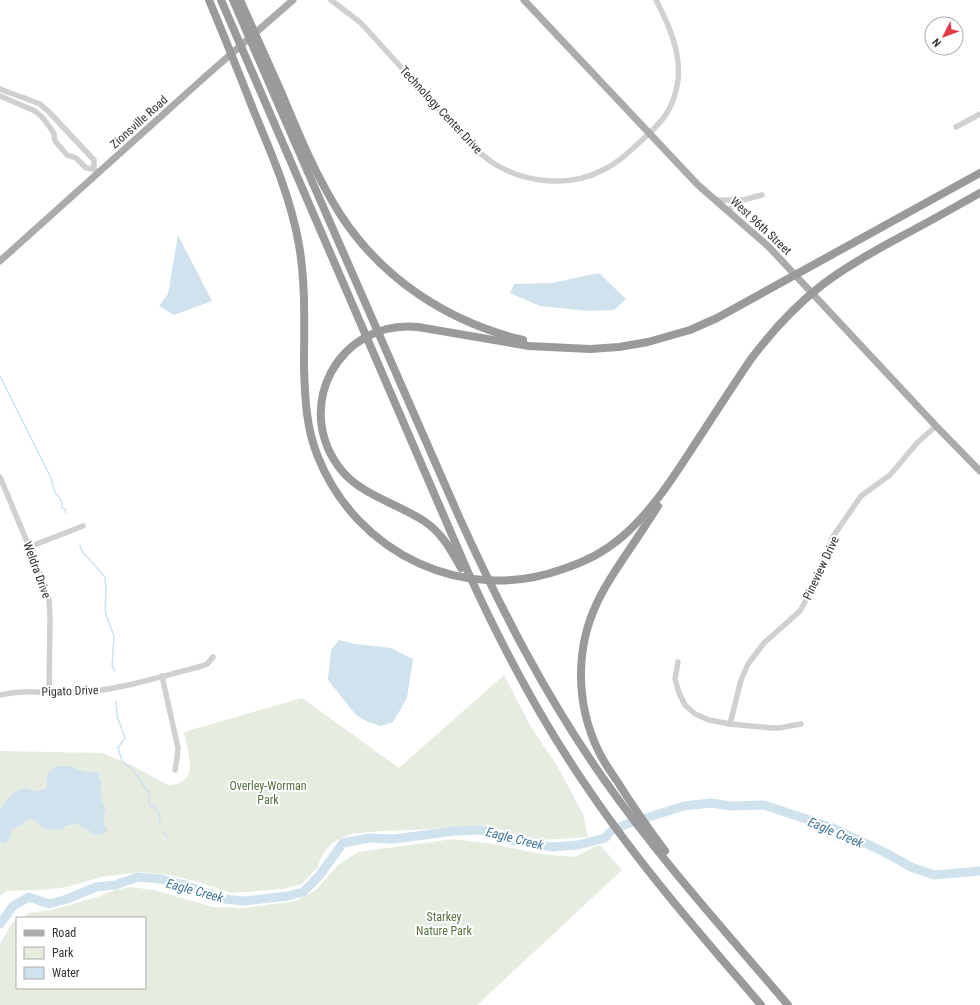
<svg xmlns="http://www.w3.org/2000/svg" width="980" height="1005" font-family="'Roboto Condensed',sans-serif">
	<style>
		.green { fill: #e6ecdf }
		.water { fill: #cfe2ee }
		.lines { fill: none; stroke-linecap: round; stroke-linejoin: round }
		.stream { stroke: #cfe2ee; stroke-width: 1.5 }
		.river { stroke: #cfe2ee; stroke-width: 9 }
		.minor { stroke: #d0d0d0; stroke-width: 5.5 }
		.major { stroke: #ababab; stroke-width: 7 }
		.highway { stroke: #9a9a9a; stroke-width: 8 }
		.labels { text-anchor: middle; stroke-width: 4; stroke-linejoin: round; paint-order: stroke }
		.street-label { font-size: 12px; fill: #333; stroke: #fff }
		.park-label { font-size: 12px; fill: #56703f; stroke: #fff }
		.water-label { font-size: 13px; font-style: italic; fill: #3f7597; stroke: #fff }
	</style>
	<rect width="100%" height="100%" fill="#fff"/>
	<g class="green">
		<path d="M504 675 531 727 559 769 583 814 588 837 541 840 517 835 487 825 413 830 381 831 350 834 332 843 323 854 317 868 302 884 284 889 232 893 194 881 170 875 141 872 101 877 67 887 42 890 7 891 0 896V751L102 753 131 765 170 786C174 784 180 784 184 780 196 772 186 745 184 732L302 698 399 768Z"/>
		<path d="M453 839 493 844 541 854 574 857 592 848 600 845 622 870 477 1005H0V944L12 923 17 920V988H145V918H21L28 913 52 910 97 897 115 890 130 887 154 890 213 907 245 908 296 901 317 889 337 866 358 852Z"/>
	</g>
	<g class="water">
		<path d="M178 235 212 301 174 315 159 306 168 294Z"/>
		<path d="M599 273 626 299 614 310 588 311 540 306 510 293 514 284 552 283Z"/>
		<path d="M339 640 355 644 391 648 413 659 407 698 393 722 381 726 368 722 356 715 328 680 331 650Z"/>
		<path d="M61 766H68L86 772H97L99 774 100 780 102 783 100 790 103 799 102 800 106 812 103 814V817L105 822 103 824 107 829 102 836 98 834 95 835 87 829 81 827 77 823 65 826 62 829 55 830 43 828C40 825 36 821 32 819L26 820 23 824 16 827 11 832C10 837 9 840 5 844L0 842V810C3 803 16 788 24 788 34 789 35 794 46 788 48 784 47 783 47 778 47 770 54 768 61 766Z"/>
	</g>
	<g class="lines">
		<g class="stream">
			<path d="M0 376 51 478C52 483 53 488 55 492 59 498 63 500 62 508L65 509 66 513"/>
			<path d="M80 545 82 551 105 577 106 591 105 608 106 615 114 636 112 665 115 671"/>
			<path d="M116 701 117 716 125 738 118 748 122 761 133 770 149 794V804C161 811 159 812 160 824"/>
			<path d="M164 832 165 835 169 837"/>
		</g>
		<path class="river" d="M0 924 13 906 29 897 49 904 67 899 96 887 115 885 138 877 160 879 185 885 223 899 244 901 288 896 303 892 319 876 343 843 369 838 394 839 455 831 484 830 512 840 532 844 552 847 578 845 605 838 611 831 627 824 684 806 711 803 730 806 764 805 833 828 884 852 911 867 934 875 980 871"/>
		<g class="minor">
			<path d="M331 0 361 23 476 150C482 154 487 159 493 163 525 183 569 188 603 170 618 163 629 152 641 141 662 122 674 110 678 80 681 52 669 25 656 0"/>
			<path d="M0 89 27 99 40 104 49 112 94 160V169L98 173"/>
			<path d="M0 96 35 111 43 118 51 129 54 134 55 141 67 155 76 158 86 168 94 169"/>
			<path d="M956 127 980 114"/>
			<path d="M716 200H743L762 195"/>
			<path d="M728 210 743 200"/>
			<path d="M0 477 40 573 49 600 50 618 49 693"/>
			<path d="M29 547 83 526"/>
			<path d="M678 662 675 679 679 693 685 705 695 714 709 720 730 724 772 728H779L801 724"/>
			<path d="M162 676 178 748 177 758 175 770"/>
			<path d="M0 695C11 693 22 691 34 692 51 692 68 694 86 692 125 688 164 676 202 666L207 664 213 657"/>
			<path d="M730 724 741 680 748 664 764 643 800 611 819 576 832 538 861 496 890 475 918 442 936 426"/>
		</g>
		<g class="major">
			<path d="M524 0 698 185 769 247 936 426 980 471"/>
			<path d="M0 261 207 75 293 0"/>
		</g>
		<g class="highway">
			<path d="M209 0C225 38 240 76 255 114 273 157 291 199 299 245 306 285 304 327 304 368 305 398 306 428 318 457 357 554 464 605 563 569 585 562 606 551 623 536 653 510 674 476 695 444 714 415 732 387 751 359 772 331 795 306 822 285 847 266 873 252 900 237 927 223 953 208 980 193"/>
			<path d="M221 0 468 572C503 649 543 724 591 793 642 868 702 936 761 1005"/>
			<path d="M233 0 300 154 460 519C501 609 546 697 603 778 659 858 725 931 788 1005"/>
			<path d="M240 0C254 31 268 63 282 94 299 135 316 176 340 214 382 279 448 322 523 340"/>
			<path d="M658 506C647 523 636 540 625 556 615 571 604 587 597 603 575 649 576 704 598 750 603 761 610 771 617 781 632 805 648 828 665 851"/>
			<path d="M461 568C451 550 442 533 424 521 398 504 362 495 342 471 291 409 338 319 418 327L529 346 590 349 619 347 648 342 690 330 717 318 980 173"/>
		</g>
	</g>
	<g class="labels">
		<g class="street-label">
			<text transform="translate(441 110) rotate(47)" y="4">Technology Center Drive</text>
			<text transform="translate(139 122) rotate(-42)" y="4">Zionsville Road</text>
			<text transform="translate(761 226) rotate(43)" y="4">West 96th Street</text>
			<text transform="translate(821 568) rotate(-65)" y="4">Pineview Drive</text>
			<text transform="translate(37 570) rotate(70)" y="4">Weldra Drive</text>
			<text transform="translate(70 691) rotate(-2)" y="4">Pigato Drive</text>
		</g>
		<g class="park-label">
			<text x="268" y="790">Overley-Worman<tspan x="268" dy="14">Park</tspan></text>
			<text x="444" y="921">Starkey<tspan x="444" dy="14">Nature Park</tspan></text>
		</g>
		<g class="water-label">
			<text transform="translate(836 832) rotate(23)" y="5">Eagle Creek</text>
			<text transform="translate(515 838) rotate(14)" y="5">Eagle Creek</text>
			<text transform="translate(195 890) rotate(15)" y="5">Eagle Creek</text>
		</g>
	</g>
	<rect x="16" y="917" width="130" height="72" fill="#ffffff" stroke="#adadad"/>
	<rect x="24" y="930" width="20" height="6" fill="#ababab" stroke="#adadad"/>
	<text x="52" y="937" font-size="12" fill="#333333">Road</text>
	<rect x="24" y="947" width="20" height="12" fill="#e6ecdf" stroke="#adadad"/>
	<text x="52" y="957" font-size="12" fill="#333333">Park</text>
	<rect x="24" y="967" width="20" height="12" fill="#cfe2ee" stroke="#adadad"/>
	<text x="52" y="977" font-size="12" fill="#333333">Water</text>
	<g transform="translate(944 36) rotate(228)"><circle r="19" fill="#ffffff" stroke="#adadad"/>
	<path d="M0-3L7 15L0 10L-7 15Z" fill="#e63946"/>
	<text y="-6" font-size="11" font-weight="bold" text-anchor="middle" fill="#333333">N</text>
	</g>
</svg>
